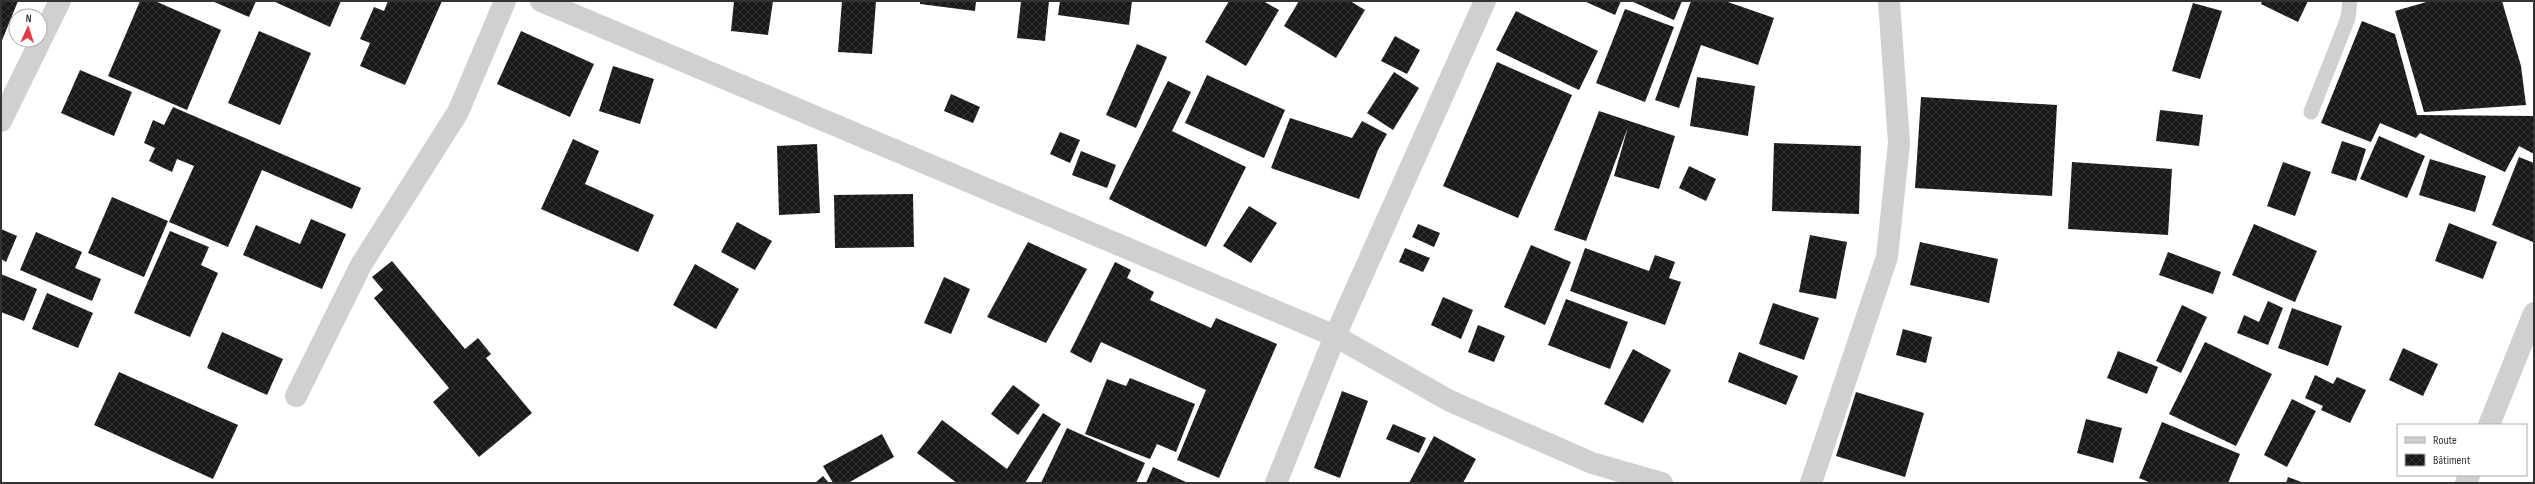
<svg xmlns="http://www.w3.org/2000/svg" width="2535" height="484" font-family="'Sofia Sans Condensed',sans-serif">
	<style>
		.building { fill: url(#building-cross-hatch) }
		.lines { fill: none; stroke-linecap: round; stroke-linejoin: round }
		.service { stroke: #d0d0d0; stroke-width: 15 }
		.minor { stroke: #d0d0d0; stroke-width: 22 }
	</style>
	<defs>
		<pattern id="building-cross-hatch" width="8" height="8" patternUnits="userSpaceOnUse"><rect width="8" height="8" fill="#1a1a1a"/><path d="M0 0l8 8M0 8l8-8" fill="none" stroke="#333"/></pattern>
	</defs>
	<rect width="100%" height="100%" fill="#fff"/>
	<g class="building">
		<path d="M1 1H18L1 43Z"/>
		<path d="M140 1H155L221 30 187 110 108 76Z"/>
		<path d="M212 1H256L249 17Z"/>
		<path d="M273 1H341L330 27Z"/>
		<path d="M388 1H442L405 85 360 66 370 43 360 39 374 7 384 11Z"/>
		<path d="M734 1H773L768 35 731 31Z"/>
		<path d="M842 1H876L872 54 838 52Z"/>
		<path d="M920 1H976L975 11 920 4Z"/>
		<path d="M1021 1H1049L1045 41 1017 38Z"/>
		<path d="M1060 1H1132L1129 25 1058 15Z"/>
		<path d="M1229 1H1263L1279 10 1246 66 1205 42Z"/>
		<path d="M1299 1H1350L1365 10 1336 58 1284 26Z"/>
		<path d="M1584 1H1621L1615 15Z"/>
		<path d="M1631 1H1682L1674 20Z"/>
		<path d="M1691 1H1725L1774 18 1758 65 1701 45 1679 108 1655 100Z"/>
		<path d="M2262 1H2308L2298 22 2261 4Z"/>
		<path d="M2430 1H2502L2521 66 2526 105 2424 112 2395 11Z"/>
		<path d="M2193 3 2222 11 2200 79 2172 71Z"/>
		<path d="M1625 9 1674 27 1645 102 1596 83Z"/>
		<path d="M1516 11 1598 51 1579 90 1496 50Z"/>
		<path d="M2362 21 2395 34 2417 115 2534 116V154L2519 146 2505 172 2420 133 2416 138 2380 123 2371 142 2321 123Z"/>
		<path d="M259 31 311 53 280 125 228 103Z"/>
		<path d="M521 31 594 64 570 117 497 84Z"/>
		<path d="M1395 36 1420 50 1407 74 1381 61Z"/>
		<path d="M1137 44 1167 57 1136 128 1106 115Z"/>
		<path d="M1497 62 1572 95 1518 218 1443 186Z"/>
		<path d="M613 66 654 79 640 124 599 111Z"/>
		<path d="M80 70 132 92 114 136 61 113Z"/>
		<path d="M1394 72 1419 88 1393 130 1367 113Z"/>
		<path d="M1207 75 1285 110 1264 158 1185 123Z"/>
		<path d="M1697 77 1755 86 1748 136 1690 126Z"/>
		<path d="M1168 81 1191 92 1172 131 1246 167 1206 247 1109 199Z"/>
		<path d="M951 94 980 107 973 123 944 111Z"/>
		<path d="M1921 97 2057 105 2052 196 1915 188Z"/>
		<path d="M173 107 361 188 352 209 262 170 228 247 169 222 194 166 177 159 172 172 149 161 155 148 144 143 153 120 164 125Z"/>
		<path d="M2160 110 2203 115 2199 146 2156 141Z"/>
		<path d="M1599 111 1675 136 1659 189 1614 176 1628 127 1586 241 1554 230Z"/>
		<path d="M1290 118 1352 138 1362 121 1387 134 1378 150 1359 199 1271 168Z"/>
		<path d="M1060 132 1080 140 1070 163 1050 154Z"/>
		<path d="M2379 136 2425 156 2407 198 2360 179Z"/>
		<path d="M573 139 599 151 585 184 654 215 638 252 541 209Z"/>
		<path d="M2342 141 2366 149 2356 181 2331 173Z"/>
		<path d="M1774 143 1861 146 1859 214 1772 211Z"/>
		<path d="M817 144 820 213 779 215 777 146Z"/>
		<path d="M1081 151 1116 165 1107 188 1072 175Z"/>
		<path d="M2519 157 2534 163 2533 242 2492 225Z"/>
		<path d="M2430 159 2486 176 2475 212 2419 195Z"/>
		<path d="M2072 162 2172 169 2168 235 2068 229Z"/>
		<path d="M2283 162 2311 172 2295 216 2267 206Z"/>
		<path d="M1689 166 1716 179 1706 201 1679 188Z"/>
		<path d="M913 194 914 247 835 248 834 195Z"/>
		<path d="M112 197 168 221 144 277 88 253Z"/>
		<path d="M1249 206 1277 223 1251 263 1223 246Z"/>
		<path d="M311 219 346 234 322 289 243 255 256 225 300 244Z"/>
		<path d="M737 222 772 241 755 270 721 252Z"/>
		<path d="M2449 223 2497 242 2483 279 2435 261Z"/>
		<path d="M1418 224 1440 233 1434 247 1412 237Z"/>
		<path d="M2254 224 2317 251 2295 302 2232 275Z"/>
		<path d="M1 229 17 236 6 262 1 259Z"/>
		<path d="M170 231 209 247 201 265 218 273 190 337 134 313Z"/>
		<path d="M36 232 82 252 75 268 101 279 92 301 20 270Z"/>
		<path d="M1810 235 1847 242 1836 299 1799 292Z"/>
		<path d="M1028 242 1087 269 1046 343 987 317Z"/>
		<path d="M1920 242 1998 259 1989 303 1910 285Z"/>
		<path d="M1531 245 1571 262 1545 325 1504 307Z"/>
		<path d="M1405 248 1430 258 1423 272 1399 262Z"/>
		<path d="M1585 248 1649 271 1655 255 1675 262 1669 278 1681 282 1665 325 1570 291Z"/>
		<path d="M2168 252 2221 272 2213 294 2159 275Z"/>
		<path d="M392 261 465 349 478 338 491 354 486 358 532 413 479 457 433 402 449 388 374 298 383 290 372 277Z"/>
		<path d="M1115 262 1131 270 1127 278 1154 292 1150 300 1211 328 1216 318 1277 344 1219 478 1177 460 1206 390 1101 342 1091 363 1070 352Z"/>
		<path d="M695 264 739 289 716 329 673 305Z"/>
		<path d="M1 274 37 289 24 321 1 312Z"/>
		<path d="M944 277 970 289 951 334 924 323Z"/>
		<path d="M47 293 93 313 78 348 32 329Z"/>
		<path d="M1443 297 1473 310 1461 339 1431 325Z"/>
		<path d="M1566 299 1628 322 1610 369 1548 345Z"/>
		<path d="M2268 301 2283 308 2268 345 2237 333 2244 315 2259 322Z"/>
		<path d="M1773 303 1819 318 1804 360 1759 344Z"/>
		<path d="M2182 305 2207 317 2181 373 2156 361Z"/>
		<path d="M2292 308 2342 326 2328 366 2278 348Z"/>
		<path d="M1478 325 1505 336 1494 362 1468 352Z"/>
		<path d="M1903 329 1932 337 1926 363 1896 355Z"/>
		<path d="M222 332 283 359 267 395 207 368Z"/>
		<path d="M2205 342 2272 374 2236 446 2169 414Z"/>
		<path d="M2403 348 2438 364 2423 396 2389 380Z"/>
		<path d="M1633 349 1671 370 1643 423 1604 404Z"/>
		<path d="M2118 351 2158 367 2147 394 2107 378Z"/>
		<path d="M1739 352 1798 376 1786 405 1728 382Z"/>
		<path d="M119 372 238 425 213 479 94 425Z"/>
		<path d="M2315 375 2333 384 2337 377 2366 390 2350 423 2321 410 2323 406 2305 398Z"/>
		<path d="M1130 378 1195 404 1176 452 1157 444 1150 459 1085 434 1107 379 1126 386Z"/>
		<path d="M1013 385 1040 405 1018 435 991 414Z"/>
		<path d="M1342 391 1368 401 1340 478 1314 468Z"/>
		<path d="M1856 392 1924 413 1905 477 1836 456Z"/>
		<path d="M2292 399 2316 411 2287 467 2264 455Z"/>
		<path d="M1043 413 1061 424 1025 483H957L917 453 942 420 1007 469Z"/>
		<path d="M2086 419 2122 428 2113 463 2077 453Z"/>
		<path d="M2162 422 2240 454 2228 483H2151L2139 478Z"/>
		<path d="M1393 424 1426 438 1419 453 1386 439Z"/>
		<path d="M1067 428 1145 463 1136 483H1041Z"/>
		<path d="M882 434 894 457 848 483H833L823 466Z"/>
		<path d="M1434 436 1476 459 1463 483H1409Z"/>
		<path d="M1153 467 1188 483H1146Z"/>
		<path d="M823 476 829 483H815Z"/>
		<path d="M2288 477 2304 483H2286Z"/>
	</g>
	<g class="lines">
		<path class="service" d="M2311 112 2348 18 2350 1"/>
		<g class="minor">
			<path d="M541 1 1335 336 1450 401 1592 463 1662 483"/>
			<path d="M1 121 60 1"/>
			<path d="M296 396 361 265 458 112 505 1"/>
			<path d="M2489 425 2534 313"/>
			<path d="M1276 483 1335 336 1485 1"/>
			<path d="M1811 483 1887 257 1899 143 1889 1"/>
			<path d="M2466 483 2469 475"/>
		</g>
	</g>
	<rect width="2535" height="484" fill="none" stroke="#333333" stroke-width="4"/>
	<rect x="2397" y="424" width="130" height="52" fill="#ffffff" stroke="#adadad"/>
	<rect x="2405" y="437" width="20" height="6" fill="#d0d0d0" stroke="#adadad"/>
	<text x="2433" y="444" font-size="12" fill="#333333">Route</text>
	<rect x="2405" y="454" width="20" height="12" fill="url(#building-cross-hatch)" stroke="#adadad"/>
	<text x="2433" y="464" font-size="12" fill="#333333">Bâtiment</text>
	<g transform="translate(28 28) rotate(3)"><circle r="19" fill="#ffffff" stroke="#adadad"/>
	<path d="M0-3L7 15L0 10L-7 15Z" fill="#e63946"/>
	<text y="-6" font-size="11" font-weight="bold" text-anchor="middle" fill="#333333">N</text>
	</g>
</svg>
